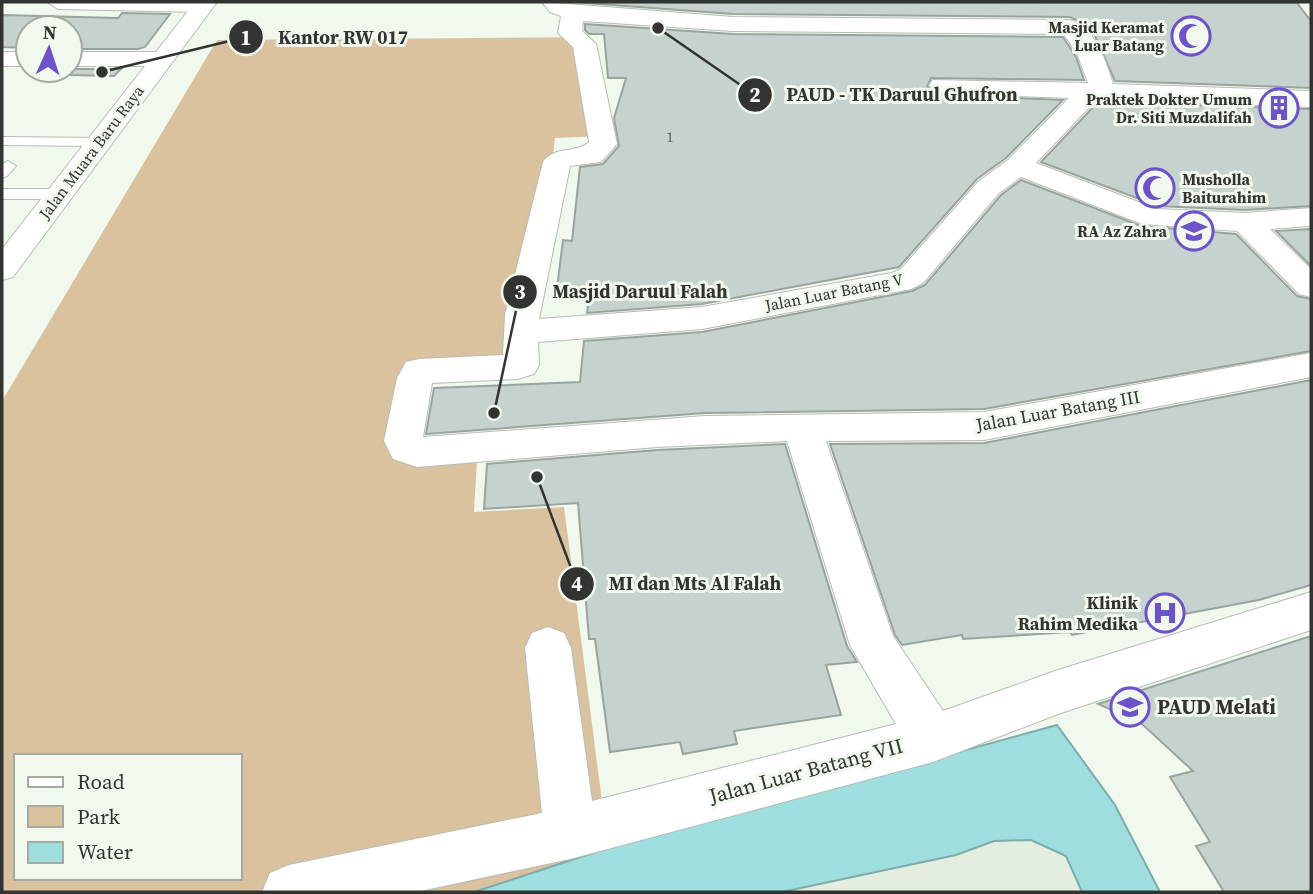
<svg xmlns="http://www.w3.org/2000/svg" width="1313" height="894" font-family="'Source Serif 4',serif">
	<style>
		.built { fill: #e3eede }
		.green { fill: #dbc29f; fill-rule: evenodd }
		.water { fill: #9ededf; stroke: #7eabab; stroke-width: 2 }
		.building { fill: #c6d2cd; stroke: #99a49f; stroke-width: 2 }
		.lines { fill: none; stroke-linecap: round; stroke-linejoin: round }
		.lane-casing { stroke: #b6bdb4; stroke-width: 2 }
		.street-casing { stroke: #b6bdb4; stroke-width: 2 }
		.secondary-casing { stroke: #b6bdb4; stroke-width: 2 }
		.lane { fill: #fff; fill-rule: evenodd }
		.street { fill: #fff; fill-rule: evenodd }
		.secondary { fill: #fff; fill-rule: evenodd }
		.labels { text-anchor: middle; stroke-width: 6; stroke-linejoin: round; paint-order: stroke }
		.number-label { font-size: 14px; fill: #575c58 }
		.far-poi-label { font-size: 16px; font-weight: bold; fill: #323431; stroke: #f1f8ee; text-anchor: end }
		.far-street-label { font-size: 16px; fill: #323431; stroke: #f1f8ee }
		.street-label { font-size: 18px; fill: #323431; stroke: #f1f8ee }
		.poi-label { font-size: 18px; font-weight: bold; fill: #323431; stroke: #f1f8ee; text-anchor: end }
		.near-poi-label { font-size: 21px; font-weight: bold; fill: #323431; stroke: #f1f8ee; text-anchor: start }
		.near-street-label { font-size: 21px; fill: #323431; stroke: #f1f8ee }
		.leader { fill: none; stroke: #323431; stroke-width: 2.5 }
		.callout-dot { fill: #323431; stroke: #f1f8ee; stroke-width: 2.5 }
		.mark-label { font-size: 21px; text-anchor: middle; font-weight: bold; fill: #fff }
		.callout-label { font-size: 19px; text-anchor: middle; font-weight: bold; fill: #323431; stroke: #f1f8ee; stroke-width: 6; stroke-linejoin: round; paint-order: stroke }
	</style>
	<rect width="100%" height="100%" fill="#f1f8ee"/>
	<path class="built" d="M1031 840 1066 856 1082 892H782L956 855 994 841Z"/>
	<path class="green" d="M591 37 607 136 555 138 529 357 421 358 403 444H478L474 512 564 507 608 848 474 892H2V401L217 40ZM16 756H240V878H16Z"/>
	<path class="water" d="M1057 725 1115 805 1160 892H1082L1066 856 1031 840 994 841 956 855 782 892H474L608 848Z"/>
	<g class="building">
		<path d="M572 2 1297 3 1311 21V88L1115 81 1095 36 1080 22 1070 17 733 14Z"/>
		<path d="M122 13 170 14 145 47 138 49H70V28H28V48L2 47V15L118 18Z"/>
		<path d="M585 24 733 34 1063 37 1076 57 1084 80 931 78 927 87 941 95 1063 100 1006 158 977 179 899 267 702 304 587 313 589 296H556L563 240 572 241 580 167 603 164 619 146 614 118 626 78H608L604 34H589L585 30Z"/>
		<path d="M70 69H121L114 76 70 75Z"/>
		<path d="M1098 102 1311 109V206L1245 210 1158 206 1041 162Z"/>
		<path d="M1021 180 1141 226 1236 234 1297 296 1311 299V351L984 409 705 413 426 434 434 388 580 382 584 341 702 332 912 291 925 285 1001 195Z"/>
		<path d="M1311 229V266L1276 231Z"/>
		<path d="M1311 380V585L1259 600 1072 635 1070 632 963 639 962 635 902 645 895 635 830 444 984 443Z"/>
		<path d="M785 444 847 646 857 662 826 665 841 715 734 731 737 744 683 754 680 742 610 752 595 639H589L578 503 484 509 487 464 657 450Z"/>
		<path d="M1311 636V892H1224L1196 846 1210 842 1170 777 1193 771 1141 723 1098 704Z"/>
	</g>
	<g class="lines">
		<g class="lane-casing">
			<g id="lane">
				<path d="M2 137 99 138 106 142 99 146 2 145Z"/>
				<path d="M8 161 16 166 7 176 2 178V164Z"/>
				<path d="M2 189H60L68 194 60 199H2Z"/>
			</g>
		</g>
		<g class="street-casing">
			<g id="street">
				<path d="M47 2H212L214 5 203 12 58 9Z"/>
				<path d="M542 2 733 17 1070 20C1094 26 1107 63 1113 84L1311 91V107L1097 99 1036 163 1157 209 1245 213 1311 208V226L1270 229 1311 269V297L1299 294 1237 231 1142 224 1021 177 999 193 923 283 911 289 702 329 538 342 539 365 534 374 517 379 432 383 423 437 705 416 984 412 1311 353V377L984 440 826 441 893 636 943 711 1058 670 1311 592V630L1058 714 933 762 570 859 416 892H262L270 873 289 865 542 813 525 648 532 633 548 627 564 633 571 648 592 801 896 724 850 645 787 441 657 447 417 467 393 459 384 441 397 378 406 362 419 359 503 355 505 315 543 162C555 145 577 154 589 142L573 47 558 33 561 16 550 12ZM583 21 733 31 1064 34 1078 56 1088 83 933 80 929 85 933 90 942 93 1069 98 1008 160 979 181 901 269 892 273 702 307 539 319 570 166 601 162 617 144 596 44 582 31Z"/>
				<rect x="2" y="52" width="26" height="14"/>
				<path d="M70 52H159L168 54 171 59 168 64 159 66H70Z"/>
			</g>
		</g>
		<g class="secondary-casing">
			<path id="secondary" d="M195 2H217L13 277 2 280V249Z"/>
		</g>
		<use href="#lane" class="lane"/>
		<use href="#street" class="street"/>
		<use href="#secondary" class="secondary"/>
	</g>
	<defs>
		<g id="mosque-ring" transform="scale(2.0125)"><circle r="9.5" fill="#f1f8ee" stroke="#6e52cb" stroke-width="1.5"/><path d="M3.5-4.9A6 6 0 1 0 3.5 4.9A5 5 0 1 1 3.5-4.9Z" fill="#6e52cb"/></g>
		<g id="building-ring" transform="scale(2.0125)"><circle r="9.5" fill="#f1f8ee" stroke="#6e52cb" stroke-width="1.5"/><path d="M-4-6H4V6H1V3H-1V6H-4ZM-2.5-4.3h1.7v1.8h-1.7ZM.8-4.3h1.7v1.8H.8ZM-2.5-1h1.7V.8h-1.7ZM.8-1h1.7V.8H.8Z" fill="#6e52cb"/></g>
		<g id="school-ring" transform="scale(2.0125)"><circle r="9.5" fill="#f1f8ee" stroke="#6e52cb" stroke-width="1.5"/><path d="M0-5L7-2L0 1L-7-2ZM-4 1L0 2.5L4 1V4Q0 6-4 4Z" fill="#6e52cb"/></g>
		<g id="hospital-ring" transform="scale(2.0125)"><circle r="9.5" fill="#f1f8ee" stroke="#6e52cb" stroke-width="1.5"/><path d="M-5-5h3v3.5h4V-5h3V5h-3V1.5h-4V5h-3Z" fill="#6e52cb"/></g>
	</defs>
	<g fill-rule="evenodd">
		<use href="#mosque-ring" x="1191" y="36"/>
		<use href="#building-ring" x="1279" y="108"/>
		<use href="#mosque-ring" x="1155" y="188"/>
		<use href="#school-ring" x="1194" y="231"/>
		<use href="#hospital-ring" x="1165" y="613"/>
		<use href="#school-ring" x="1130" y="707"/>
	</g>
	<g class="labels">
		<g class="number-label">
			<text x="670" y="142">1</text>
		</g>
		<g class="far-poi-label">
			<text x="1164" y="33">Masjid Keramat<tspan x="1164" dy="18">Luar Batang</tspan></text>
			<text x="1252" y="105">Praktek Dokter Umum<tspan x="1252" dy="18">Dr. Siti Muzdalifah</tspan></text>
			<text x="1182" y="185" text-anchor="start">Musholla<tspan x="1182" dy="18">Baiturahim</tspan></text>
			<text x="1167" y="237">RA Az Zahra</text>
		</g>
		<g class="far-street-label">
			<text transform="translate(91 152) rotate(-53)" y="6">Jalan Muara Baru Raya</text>
			<text transform="translate(834 292) rotate(-11)" y="6">Jalan Luar Batang V</text>
		</g>
		<g class="street-label">
			<text transform="translate(1058 411) rotate(-10)" y="6">Jalan Luar Batang III</text>
		</g>
		<g class="poi-label">
			<text x="1138" y="609">Klinik<tspan x="1138" dy="21">Rahim Medika</tspan></text>
		</g>
		<g class="near-poi-label">
			<text x="1157" y="714">PAUD Melati</text>
		</g>
		<g class="near-street-label">
			<text transform="translate(806 771) rotate(-15)" y="7">Jalan Luar Batang VII</text>
		</g>
	</g>
	<path class="leader" d="M102 72L246 37M658 28L755 95M494 413L520 292M537 477L577 584"/>
	<g class="callout-dot">
		<circle cx="102" cy="72" r="7"/>
		<circle cx="658" cy="28" r="7"/>
		<circle cx="494" cy="413" r="7"/>
		<circle cx="537" cy="477" r="7"/>
		<circle cx="246" cy="37" r="18"/>
		<circle cx="755" cy="95" r="18"/>
		<circle cx="520" cy="292" r="18"/>
		<circle cx="577" cy="584" r="18"/>
	</g>
	<g class="mark-label">
		<text x="246" y="45">1</text>
		<text x="755" y="102">2</text>
		<text x="520" y="299">3</text>
		<text x="577" y="591">4</text>
	</g>
	<g class="callout-label">
		<text x="343" y="44">Kantor RW 017</text>
		<text x="902" y="101">PAUD - TK Daruul Ghufron</text>
		<text x="640" y="298">Masjid Daruul Falah</text>
		<text x="695" y="590">MI dan Mts Al Falah</text>
	</g>
	<rect width="1313" height="894" fill="none" stroke="#323431" stroke-width="7"/>
	<rect x="14" y="754" width="228" height="126" fill="#f1f8ee" stroke="#a5aaa2" stroke-width="2"/>
	<rect x="28" y="777" width="35" height="10" fill="#ffffff" stroke="#a5aaa2" stroke-width="2"/>
	<text x="77" y="789" font-size="21" fill="#323431">Road</text>
	<rect x="28" y="806" width="35" height="21" fill="#dbc29f" stroke="#a5aaa2" stroke-width="2"/>
	<text x="77" y="824" font-size="21" fill="#323431">Park</text>
	<rect x="28" y="842" width="35" height="21" fill="#9ededf" stroke="#a5aaa2" stroke-width="2"/>
	<text x="77" y="859" font-size="21" fill="#323431">Water</text>
	<g transform="translate(49 49) rotate(3)"><circle r="33" fill="#f1f8ee" stroke="#a5aaa2" stroke-width="2"/>
	<path d="M0-5L12 26L0 18L-12 26Z" fill="#6e52cb"/>
	<text y="-10" font-size="19" font-weight="bold" text-anchor="middle" fill="#323431">N</text>
	</g>
</svg>
